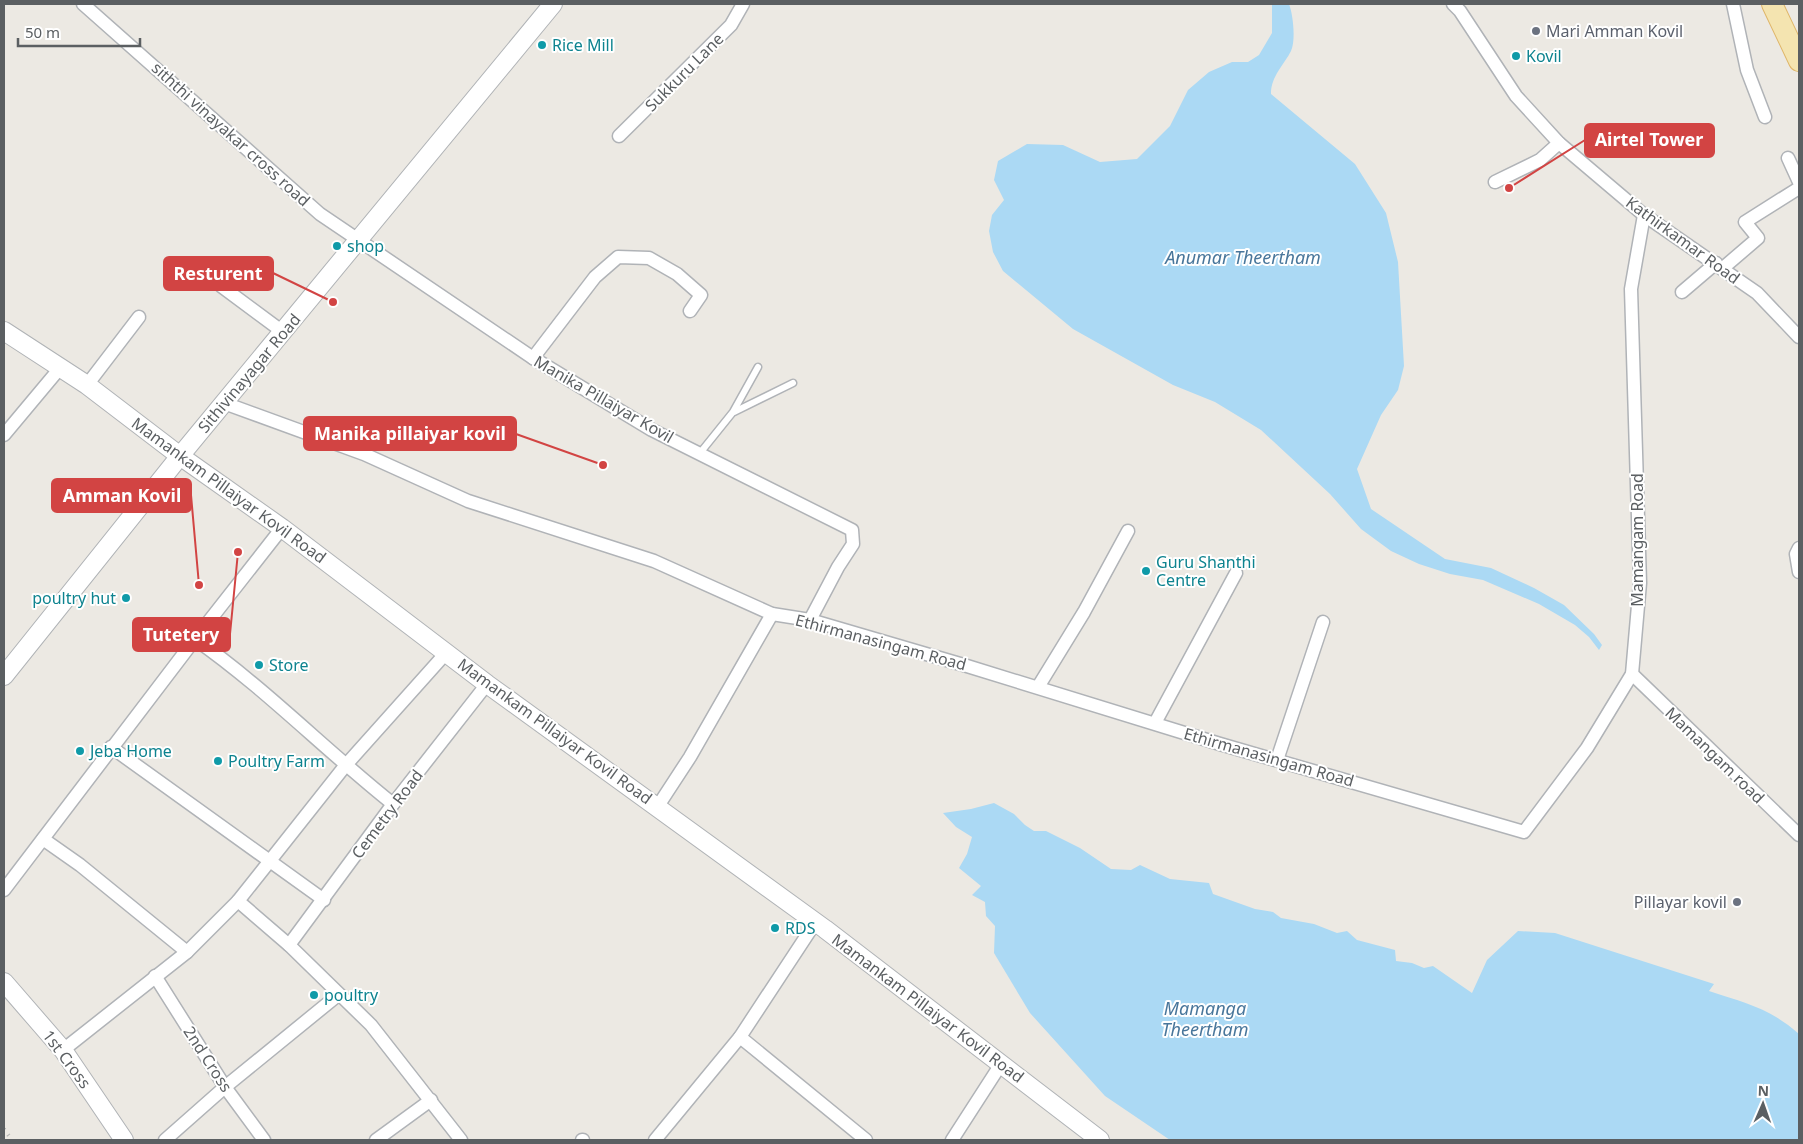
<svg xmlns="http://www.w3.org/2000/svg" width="1803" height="1144" font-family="'Noto Sans',sans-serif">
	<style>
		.water { fill: #abd9f4 }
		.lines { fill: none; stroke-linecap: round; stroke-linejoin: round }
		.lane-casing { stroke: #b0b3b7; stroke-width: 9 }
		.street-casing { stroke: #b0b3b7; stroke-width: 15 }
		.secondary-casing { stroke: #b0b3b6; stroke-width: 20 }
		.primary-casing { stroke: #dfb669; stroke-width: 22 }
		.lane { stroke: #fff; stroke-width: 6 }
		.street { stroke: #fff; stroke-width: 12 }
		.secondary { stroke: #fff; stroke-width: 18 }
		.primary { stroke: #f4e4b0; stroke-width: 20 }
		.rail { stroke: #b1b2b2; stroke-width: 4; stroke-dasharray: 1 6; stroke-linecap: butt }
		.worship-dot { fill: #6b7280; stroke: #fff; stroke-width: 2 }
		.culture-dot { fill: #0f9aa8; stroke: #fff; stroke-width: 2 }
		.labels { text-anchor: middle; stroke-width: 4; stroke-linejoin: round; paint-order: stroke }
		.worship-label { font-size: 16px; fill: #5b616d; stroke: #fff; text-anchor: start }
		.culture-label { font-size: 16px; fill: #0d838f; stroke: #fff; text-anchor: start }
		.street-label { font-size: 16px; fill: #5b5f62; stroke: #fff }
		.water-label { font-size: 18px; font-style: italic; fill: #48769b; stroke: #fff }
		.leader { fill: none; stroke: #d24443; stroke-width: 2 }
		.callout-dot { fill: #d24443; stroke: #fff; stroke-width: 2 }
		.callout { fill: #d24443; stroke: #d24443; stroke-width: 2 }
		.callout-label { font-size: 18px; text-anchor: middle; font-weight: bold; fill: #fff }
	</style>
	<rect width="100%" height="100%" fill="#ece9e3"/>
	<g class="water">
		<path d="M1272 4H1289C1293 14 1296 40 1291 51 1284 65 1271 76 1271 94L1355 164 1386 213 1398 262 1404 366 1398 390 1381 415 1357 469 1371 509 1445 559 1491 568 1534 588 1564 605 1594 634 1602 645 1599 650 1589 637 1575 625 1539 604 1483 580 1450 574 1419 564 1391 551 1361 529 1330 494 1261 430 1215 402 1173 385 1073 329 1003 271 993 252 989 231 992 215 1004 200 994 180 998 161 1027 144 1063 145 1100 162 1137 159 1170 126 1188 90 1209 72 1232 62H1248L1259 55 1272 33Z"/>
		<path d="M994 803 1014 814 1025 825 1034 831H1046L1080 848 1111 869 1131 870 1140 865 1170 879 1209 883 1213 894 1255 909 1273 912 1281 918 1314 924 1337 933 1347 931 1357 940 1395 950 1396 961 1412 963 1424 968 1433 966 1472 993 1487 960 1518 931 1555 933 1714 984 1709 991C1745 1003 1770 1008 1799 1034V1140H1170L1105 1096 1030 1013 994 953 995 926 986 916 985 902 972 895 981 886 959 868 967 854 972 837 956 827 943 813 971 809Z"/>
	</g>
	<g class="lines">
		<g class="lane-casing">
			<g id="lane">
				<path d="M734 412 793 383"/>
				<path d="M700 453 733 412 758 367"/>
			</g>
		</g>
		<g class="street-casing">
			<g id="street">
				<path d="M83 4 320 214 533 358 652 430 852 530 853 544 838 567 810 620"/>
				<path d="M1453 4 1460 11 1516 96 1559 143 1644 215 1757 293 1799 337"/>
				<path d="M1733 4 1747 70 1765 117"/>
				<path d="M619 136 731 25 743 4"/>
				<path d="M1788 158 1799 182"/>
				<path d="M1495 182 1540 160 1559 143"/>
				<path d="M1723 268 1758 238 1745 222 1799 188"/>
				<path d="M221 286 283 332"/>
				<path d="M1682 292 1716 263"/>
				<path d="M533 358 595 277 618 257 649 258 677 274 701 295 690 311"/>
				<path d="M87 385 139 317"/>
				<path d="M224 403 364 454 468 501 654 561 772 614 810 620 967 666 1220 744 1524 832 1587 748 1632 674 1640 583 1631 289 1644 215"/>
				<path d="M4 435 60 368"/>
				<path d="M1799 548 1796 554 1799 572"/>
				<path d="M195 639C265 688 325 750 393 804"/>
				<path d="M1632 674 1799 835"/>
				<path d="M1038 687 1084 612 1128 531"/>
				<path d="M1155 723 1236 573"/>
				<path d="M111 747 324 900"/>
				<path d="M1277 760 1323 622"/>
				<path d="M658 806 690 757 772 614"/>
				<path d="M43 839 80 865 187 952"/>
				<path d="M4 890 195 639 282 528"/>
				<path d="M238 901 289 945 371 1025 461 1140"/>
				<path d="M289 945 393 804 487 684"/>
				<path d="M155 976 225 1087 264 1140"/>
				<path d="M740 1037 866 1140"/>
				<path d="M63 1050 187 952 238 901 345 766 446 653"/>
				<path d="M165 1140 225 1087 338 995"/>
				<path d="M376 1140 431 1100"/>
				<path d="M582 1140H583"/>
				<path d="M655 1140 740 1037 815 923"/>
				<path d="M952 1140 1001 1064"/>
			</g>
		</g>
		<g class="secondary-casing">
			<g id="secondary">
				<path d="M4 331 87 385 180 456 282 528 487 684 825 929 1100 1140"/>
				<path d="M4 676 180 456 553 4"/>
				<path d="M4 982 63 1050 124 1140"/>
			</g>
		</g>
		<g class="primary-casing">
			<path id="primary" d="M1772 4 1799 61"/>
		</g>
		<use href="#lane" class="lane"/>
		<use href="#street" class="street"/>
		<use href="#secondary" class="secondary"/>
		<use href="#primary" class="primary"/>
		<path class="rail" d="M4 1129 12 1140"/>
	</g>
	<g class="worship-dot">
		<circle cx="1536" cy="31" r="5"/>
		<circle cx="1737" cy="902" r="5"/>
	</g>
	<g class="culture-dot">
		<circle cx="542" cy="45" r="5"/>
		<circle cx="1516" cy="56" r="5"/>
		<circle cx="337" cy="246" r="5"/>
		<circle cx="1146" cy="571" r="5"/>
		<circle cx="126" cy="598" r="5"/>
		<circle cx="259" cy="665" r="5"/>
		<circle cx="80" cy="751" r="5"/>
		<circle cx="218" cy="761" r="5"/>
		<circle cx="775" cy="928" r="5"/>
		<circle cx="314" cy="995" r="5"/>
	</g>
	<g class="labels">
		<g class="worship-label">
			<text x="1546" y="37">Mari Amman Kovil</text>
			<text x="1727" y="908" text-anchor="end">Pillayar kovil</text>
		</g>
		<g class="culture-label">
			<text x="552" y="51">Rice Mill</text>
			<text x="1526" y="62">Kovil</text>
			<text x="347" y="252">shop</text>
			<text x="1156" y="568">Guru Shanthi<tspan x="1156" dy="18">Centre</tspan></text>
			<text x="116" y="604" text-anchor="end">poultry hut</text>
			<text x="269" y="671">Store</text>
			<text x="90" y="757">Jeba Home</text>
			<text x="228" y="767">Poultry Farm</text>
			<text x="785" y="934">RDS</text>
			<text x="324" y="1001">poultry</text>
		</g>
		<g class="street-label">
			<text transform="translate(684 72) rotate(-45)" y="6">Sukkuru Lane</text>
			<text transform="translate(231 134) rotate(42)" y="6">siththi vinayakar cross road</text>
			<text transform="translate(1683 240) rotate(36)" y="6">Kathirkamar Road</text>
			<text transform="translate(249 373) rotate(-50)" y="6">Sithivinayagar Road</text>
			<text transform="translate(604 399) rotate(30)" y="6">Manika Pillaiyar Kovil</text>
			<text transform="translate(229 490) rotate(36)" y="6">Mamankam Pillaiyar Kovil Road</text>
			<text transform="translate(1637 540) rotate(-90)" y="6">Mamangam Road</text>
			<text transform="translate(881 642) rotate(15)" y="6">Ethirmanasingam Road</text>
			<text transform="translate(555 731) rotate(36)" y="6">Mamankam Pillaiyar Kovil Road</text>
			<text transform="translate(1715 755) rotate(44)" y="6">Mamangam road</text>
			<text transform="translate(1269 757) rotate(16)" y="6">Ethirmanasingam Road</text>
			<text transform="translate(387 814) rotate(-53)" y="6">Cemetry Road</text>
			<text transform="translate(928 1008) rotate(37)" y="6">Mamankam Pillaiyar Kovil Road</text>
			<text transform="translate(67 1059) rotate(53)" y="6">1st Cross</text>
			<text transform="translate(208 1059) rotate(57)" y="6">2nd Cross</text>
		</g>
		<g class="water-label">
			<text x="1243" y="264">Anumar Theertham</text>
			<text x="1205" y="1015">Mamanga<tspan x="1205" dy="21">Theertham</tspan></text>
		</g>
	</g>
	<path class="leader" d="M1509 188L1585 140M333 302L273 273M603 465L516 434M199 585L191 495M238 552L230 634"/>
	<g class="callout-dot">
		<circle cx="1509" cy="188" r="5"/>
		<circle cx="333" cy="302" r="5"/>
		<circle cx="603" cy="465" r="5"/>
		<circle cx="199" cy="585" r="5"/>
		<circle cx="238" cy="552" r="5"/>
	</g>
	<g class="callout">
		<rect x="1585" y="124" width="129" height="33" rx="5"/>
		<rect x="164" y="257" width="109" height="33" rx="5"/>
		<rect x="304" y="417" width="212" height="33" rx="5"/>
		<rect x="52" y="479" width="139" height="33" rx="5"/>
		<rect x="133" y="618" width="97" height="33" rx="5"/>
	</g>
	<g class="callout-label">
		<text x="1649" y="146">Airtel Tower</text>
		<text x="218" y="280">Resturent</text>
		<text x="410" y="440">Manika pillaiyar kovil</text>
		<text x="122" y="502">Amman Kovil</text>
		<text x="181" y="641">Tutetery</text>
	</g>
	<rect width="1803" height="1144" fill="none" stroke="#5b5f62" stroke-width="10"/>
	<g transform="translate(1763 1104) rotate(2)" stroke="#ffffff" stroke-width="4" paint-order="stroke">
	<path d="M0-4L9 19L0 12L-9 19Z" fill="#5b5f62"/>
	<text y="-8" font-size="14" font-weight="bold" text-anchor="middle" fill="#5b5f62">N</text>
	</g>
	<path d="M18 38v8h122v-8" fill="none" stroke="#5b5f62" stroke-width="2.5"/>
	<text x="25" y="38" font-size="15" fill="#5b5f62" stroke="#ffffff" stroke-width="4" paint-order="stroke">50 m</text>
</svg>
